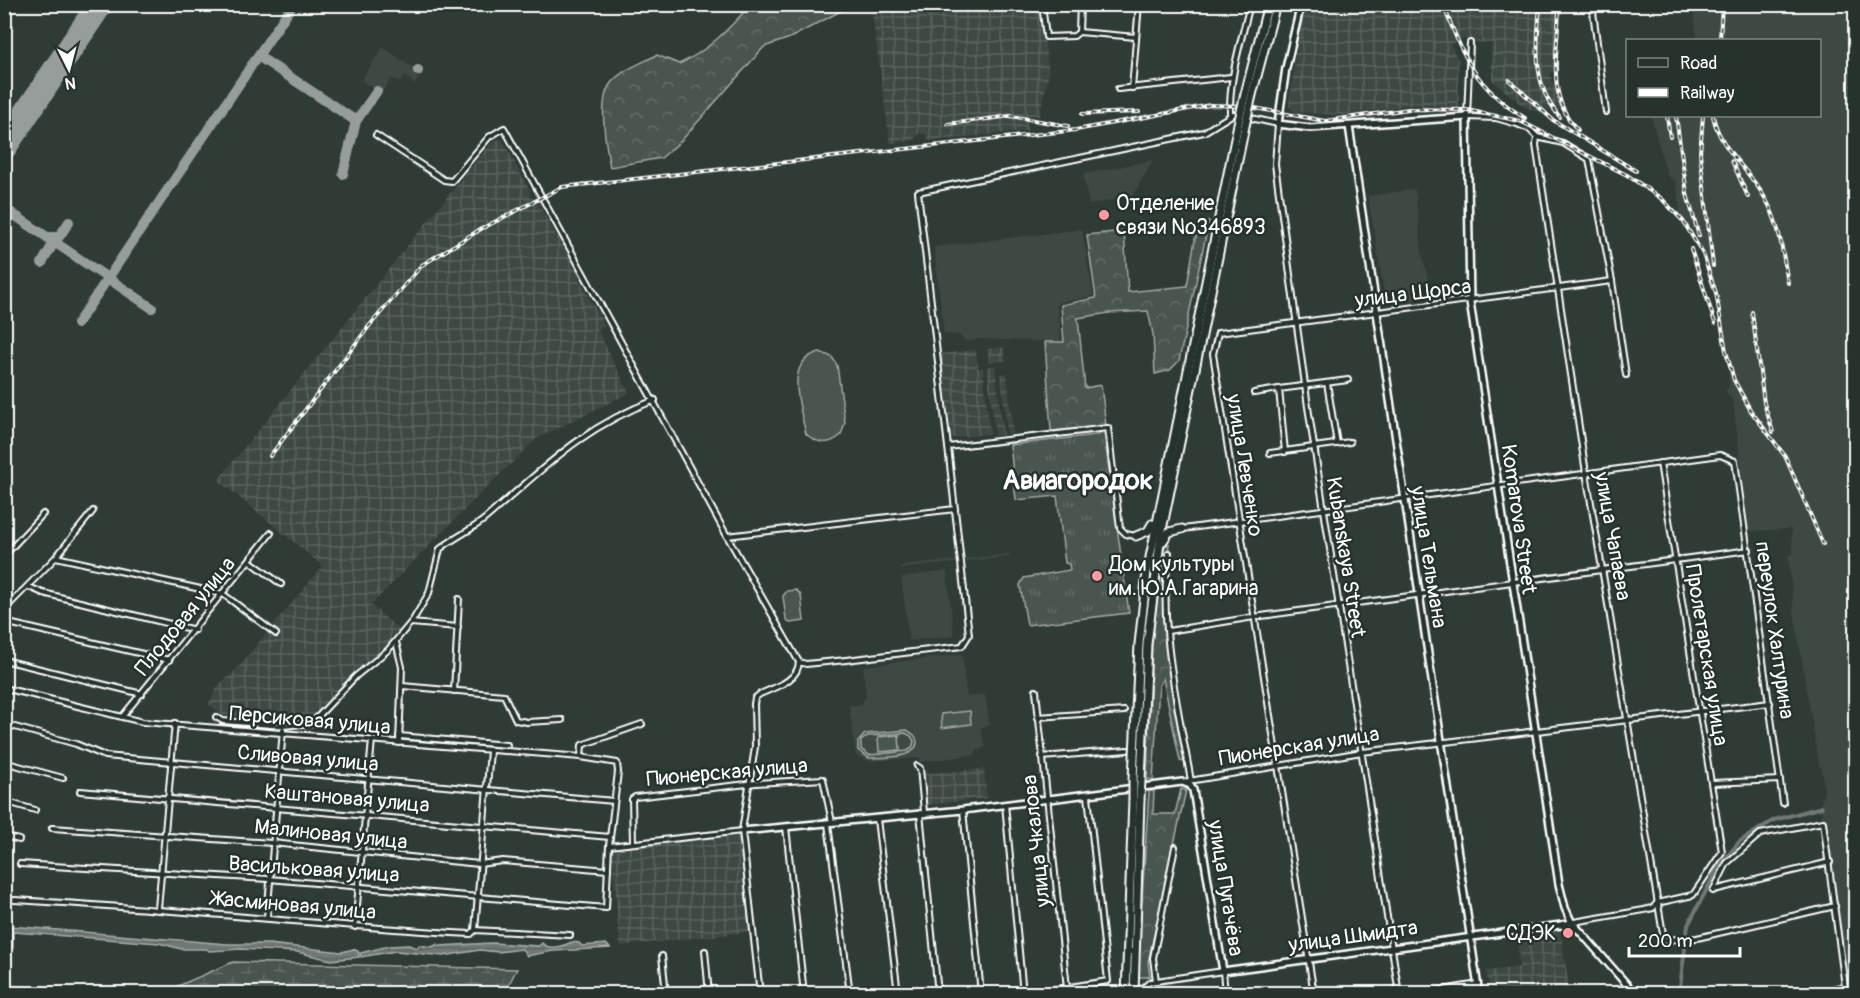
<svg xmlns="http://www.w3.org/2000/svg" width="1860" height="998" font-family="Pangolin,sans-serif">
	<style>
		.built { fill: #3c4842 }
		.industrial { fill: url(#industrial-grid) }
		.grass { fill: url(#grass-tufts); stroke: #a4aaa7; stroke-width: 1.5 }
		.forest { fill: url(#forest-crowns); stroke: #a4aaa7; stroke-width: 1.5 }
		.wetland { fill: url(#wetland-marsh); stroke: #a4aaa7; stroke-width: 1.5 }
		.pitch { fill: #4a544f; stroke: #a4aaa7; stroke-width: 1.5; fill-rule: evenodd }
		.water { fill: url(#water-rules); stroke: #a9afac; stroke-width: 1.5 }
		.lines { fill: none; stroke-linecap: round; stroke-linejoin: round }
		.canal { stroke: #707975; stroke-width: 4 }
		.taxiway { stroke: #979d9a; stroke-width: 10 }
		.runway { stroke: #979d9a; stroke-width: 26 }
		.minor-casing { stroke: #fff; stroke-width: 8 }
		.tertiary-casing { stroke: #fff; stroke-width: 10 }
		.trunk-casing { stroke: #fff; stroke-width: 11 }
		.minor { stroke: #26332d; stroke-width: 4 }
		.tertiary { stroke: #26332d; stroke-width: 5 }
		.trunk { stroke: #26332d; stroke-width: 7 }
		.rail-casing { stroke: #fff; stroke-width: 4 }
		.rail { stroke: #26332d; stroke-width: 1.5; stroke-dasharray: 4.5; stroke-linecap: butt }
		.trunk-bridge-casing { stroke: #fff; stroke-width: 11; stroke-linecap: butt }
		.trunk-bridge { stroke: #26332d; stroke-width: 7 }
		.poi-dot { fill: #ff9aa2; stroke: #26332d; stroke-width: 2 }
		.labels { text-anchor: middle; stroke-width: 5; stroke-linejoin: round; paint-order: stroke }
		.poi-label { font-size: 21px; fill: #fff; stroke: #26332d; text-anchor: start }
		.street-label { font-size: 21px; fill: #fff; stroke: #26332d }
		.district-label { font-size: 27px; font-weight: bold; fill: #fff; stroke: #26332d }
	</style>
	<defs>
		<pattern id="industrial-grid" width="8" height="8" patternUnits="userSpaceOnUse" patternTransform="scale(1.5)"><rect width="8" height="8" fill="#3c4842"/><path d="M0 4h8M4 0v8" fill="none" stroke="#59635e"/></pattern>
		<pattern id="grass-tufts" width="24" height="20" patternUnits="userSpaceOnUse" patternTransform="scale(1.5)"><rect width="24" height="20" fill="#4a544f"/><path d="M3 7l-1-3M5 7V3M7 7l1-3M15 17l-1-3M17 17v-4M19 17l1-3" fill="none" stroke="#656e69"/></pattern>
		<pattern id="forest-crowns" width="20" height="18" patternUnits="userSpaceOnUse" patternTransform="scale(1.5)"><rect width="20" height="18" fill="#4a544f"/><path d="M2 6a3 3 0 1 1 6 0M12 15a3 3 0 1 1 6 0" fill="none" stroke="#656e69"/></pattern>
		<pattern id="wetland-marsh" width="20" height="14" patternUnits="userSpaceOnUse" patternTransform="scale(1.5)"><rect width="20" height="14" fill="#4a544f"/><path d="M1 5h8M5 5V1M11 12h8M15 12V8" fill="none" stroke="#656e69"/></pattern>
		<pattern id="water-rules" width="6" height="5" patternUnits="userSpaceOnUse" patternTransform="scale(1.5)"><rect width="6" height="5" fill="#707975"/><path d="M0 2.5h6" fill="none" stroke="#5e6260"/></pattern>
	</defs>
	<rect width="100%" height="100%" fill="#2f3b35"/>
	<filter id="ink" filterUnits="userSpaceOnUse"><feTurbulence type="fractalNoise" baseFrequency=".0167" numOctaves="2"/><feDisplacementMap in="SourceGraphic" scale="12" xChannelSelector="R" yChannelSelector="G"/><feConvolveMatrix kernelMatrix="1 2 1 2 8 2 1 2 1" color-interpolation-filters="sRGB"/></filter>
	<g filter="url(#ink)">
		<g class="built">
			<path d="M1693 5H1855V993H1849L1831 862 1820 807 1824 792 1822 769 1819 766 1794 612 1788 555 1793 554 1791 529 1749 531 1733 401 1725 391 1729 385 1728 366 1712 280 1693 238 1675 213 1680 209 1676 182 1667 175 1651 116H1820V40H1697Z"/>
			<path d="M383 47 422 74 414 85 405 75 400 83 392 78 381 94 361 80Z"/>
			<path d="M1153 160 1133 196 1089 205 1083 174Z"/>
			<path d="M1415 189 1422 252 1432 298 1386 304 1368 196Z"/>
			<path d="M1082 229 1093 296 1057 303 1061 342 977 339 968 342 958 335 944 334 934 247Z"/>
			<path d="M1009 554 1010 557 900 569V566Z"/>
			<path d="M947 571 954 636 909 641 901 577Z"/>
			<path d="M962 654 967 697 985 694 990 725 980 728 986 746 976 752V755L920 762V758L869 761 856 756 849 706 861 704 866 696 863 666Z"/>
		</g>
		<g class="industrial">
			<path d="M1313 4 1556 5V45L1553 72 1550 73 1561 110 1534 111 1524 107 1492 80 1491 43 1475 42 1474 39H1458L1451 45 1458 60 1459 107 1411 105 1342 115 1294 112 1289 106 1298 32 1305 6Z"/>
			<path d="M871 5H1040L1049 74 1039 116 1027 115V131L930 141 925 134H918L913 141 890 143Z"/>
			<path d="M502 139 530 191V197L536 200 557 237 561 235 583 274 578 277 605 326 598 330 629 393 536 439 473 501 371 605 401 631 380 655 305 723 262 722 224 716 209 704 218 685 234 672 323 566 218 480 473 165 494 140Z"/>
			<path d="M1004 347 1006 361 989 362 987 349Z"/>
			<path d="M976 350 978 368H983L990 434 951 438 940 354Z"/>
			<path d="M995 366 1003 435 995 436 987 367Z"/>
			<path d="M1007 373 1013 433 1007 434 1001 374Z"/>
			<path d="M984 769 987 798 927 805 925 773Z"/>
			<path d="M740 833 751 932 620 946 611 848Z"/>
			<path d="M1560 929 1570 993H1490L1486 971 1519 967 1518 936Z"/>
		</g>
		<path class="grass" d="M1104 434 1129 613 1027 625 1020 585 1024 578 1070 570 1069 564 1065 563 1057 496 1016 500 1010 445Z"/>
		<g class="forest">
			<path d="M750 5H852L790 38 764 47 681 141 661 158 610 167C606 147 598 104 609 86 618 71 642 63 657 55L679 64C708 51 730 28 750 5Z"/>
			<path d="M1209 221 1179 361 1170 370 1155 374 1153 334 1148 311 1109 313 1078 318 1085 388 1101 385 1106 426 1051 431 1045 342H1064L1061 305 1096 298 1087 235 1124 231 1128 292 1187 286 1198 222Z"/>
			<path d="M1169 544 1164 600 1166 637 1187 762 1180 761 1163 678 1159 686 1153 780 1147 779 1152 642 1164 546Z"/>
			<path d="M1181 789 1186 790 1148 962 1150 977H1137L1149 791H1154L1153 814H1175Z"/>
		</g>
		<path class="wetland" d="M233 962 517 969 504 993H162Z"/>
		<g class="pitch">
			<path d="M820 352 832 357 837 365 845 423 841 435C829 446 818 444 806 434 800 406 783 361 820 352Z"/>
			<path d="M796 590 801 595 804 621 790 623 786 619 783 596 787 591Z"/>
			<path d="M970 711 971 724 942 728 941 714Z"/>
			<path d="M907 730C912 733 916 735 917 741 918 760 881 757 869 758L858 750V742L865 734ZM905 733 911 736 914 741 912 748 907 751 869 755 861 749V741L868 736Z"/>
			<path d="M899 735 900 750 879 752 878 737Z"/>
		</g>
		<g class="water">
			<path d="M10 926 227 944H269L342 952 353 949 358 951 359 957 331 960 297 952 241 949 209 951 207 949H181L159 943 13 932V948L9 949 5 933H9Z"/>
			<path d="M572 942 579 943 582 946 606 944 610 948 553 951 527 956 522 949 498 952 480 950 443 956 396 951 361 957 360 953 389 946 409 945 417 948 419 945 432 947 438 944 439 946 492 943 539 946 542 943C549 951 564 946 572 942Z"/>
			<path d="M8 951H11L13 986 87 993 15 989 7 993Z"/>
		</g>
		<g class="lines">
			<path class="canal" d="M1679 994 1688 925 1718 868 1739 842 1774 820 1822 807"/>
			<g class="taxiway">
				<path d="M258 56 356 121 343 174"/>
				<path d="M418 71V70"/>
				<path d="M356 121 377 91"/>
				<path d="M4 208 152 308"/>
				<path d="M42 263 52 246 48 237H59L69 222"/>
				<path d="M77 324 293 4"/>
			</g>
			<path class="runway" d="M4 147 100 4"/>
			<g class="minor-casing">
				<g id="minor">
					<path d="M1042 4 1046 37 1074 36 1079 32"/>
					<path d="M1592 4 1606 112"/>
					<path d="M1079 32 1136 37"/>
					<path d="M1079 32 1080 4"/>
					<path d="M1470 43 1467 117 1496 118 1517 124 1529 129 1537 137 1563 143 1589 159 1612 281 1626 375"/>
					<path d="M1132 88 1139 4"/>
					<path d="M1118 89 1231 77"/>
					<path d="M1230 114C1229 77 1241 42 1250 4"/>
					<path d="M376 135 444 180 452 181 489 137 504 128 727 536 799 662 806 664 846 660 962 646 969 635 948 447 1108 428 1120 528 1126 534 1135 536"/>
					<path d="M1537 137 1536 145 1586 473 1664 940 1697 938 1835 906"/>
					<path d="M1327 383 1337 444"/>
					<path d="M1254 393 1279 389"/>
					<path d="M948 447 918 192 1204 132 1233 114 1278 124 1275 164 1308 407 1399 994"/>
					<path d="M1285 452 1279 389 1348 380"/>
					<path d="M1270 453 1350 442"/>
					<path d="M1183 529 1720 455 1735 461 1783 803"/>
					<path d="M727 536 955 509"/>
					<path d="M1169 553C1157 622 1179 712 1191 781"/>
					<path d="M4 556 43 514"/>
					<path d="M56 557 223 594 276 634"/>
					<path d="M250 561 281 584"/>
					<path d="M29 587 43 593 195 630"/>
					<path d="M4 610 56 557 93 511"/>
					<path d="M4 622 169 660"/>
					<path d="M411 623 458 627"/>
					<path d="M1168 631 1254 617 1749 550"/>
					<path d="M396 642 402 667 399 743"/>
					<path d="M4 660 142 694"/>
					<path d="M402 686 504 695 516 720 527 722 562 720"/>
					<path d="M4 688 143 722 581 757 617 763 618 772 609 846 606 908 269 879 20 864"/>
					<path d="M454 691 459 599"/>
					<path d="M1036 691 1067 988"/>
					<path d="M122 717 271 533"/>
					<path d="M216 717 223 721 283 726 312 723 356 676 388 650 413 620 429 593 440 549C455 537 472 530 486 518 543 469 582 427 655 400"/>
					<path d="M1038 717 1124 711"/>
					<path d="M4 724 76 744 105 756 614 801"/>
					<path d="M399 736 507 745"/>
					<path d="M581 757 582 745 642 724"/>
					<path d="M1042 757 1127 750"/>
					<path d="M4 762 63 778"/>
					<path d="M917 766 920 768 924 812"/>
					<path d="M1183 782 1362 752 1770 703"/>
					<path d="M1712 783 1780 780"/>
					<path d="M80 791 610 837"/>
					<path d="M4 801 35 810"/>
					<path d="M1005 804 1023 994"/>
					<path d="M963 810 981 994"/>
					<path d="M920 813 938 994"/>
					<path d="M877 819 898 994"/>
					<path d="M828 824 850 994"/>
					<path d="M786 827 804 994"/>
					<path d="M52 828 272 843 479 864 503 861 608 870"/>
					<path d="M4 836 19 840"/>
					<path d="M633 842 632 799 635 797 756 783 823 779 832 822"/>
					<path d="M609 846 742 831"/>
					<path d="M1714 890 1830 862"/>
					<path d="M1713 891 1727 863 1760 834 1823 822 1846 994"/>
					<path d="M14 900C166 908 318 925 471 934L475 930 570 935"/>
					<path d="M158 908 175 723"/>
					<path d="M4 911H5"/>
					<path d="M267 917 283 730"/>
					<path d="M1562 924 1644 910 1653 908 1657 903 1693 895 1722 852 1660 463"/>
					<path d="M355 927 372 740"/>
					<path d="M475 930 490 751"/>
					<path d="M705 951 709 994"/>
					<path d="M662 956 666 994"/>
					<path d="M1156 981 1153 958 1175 847"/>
					<path d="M760 994 742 831 755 747 754 704 755 698 760 694C775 687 798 681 799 662"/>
					<path d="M1025 994 1108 981 1088 796"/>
					<path d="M1142 994 1143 988 1150 982 1223 971 1225 994"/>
					<path d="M1314 994 1213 354 1218 333 1612 281"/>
					<path d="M1419 994 1478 984"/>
					<path d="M1812 994 1845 986"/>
				</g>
			</g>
			<g class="tertiary-casing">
				<g id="tertiary">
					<path d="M1301 4 1286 68 1278 124 1310 128 1467 117 1470 302 1559 884 1565 908 1571 921 1635 994"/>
					<path d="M1349 126 1479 994"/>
					<path d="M742 831 963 810 1182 782 1190 785 1193 790 1223 971 1561 925 1575 929"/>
				</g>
			</g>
			<g class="trunk-casing">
				<g id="trunk">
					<path d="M1245 94 1268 4"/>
					<path d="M1252 95 1276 4"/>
					<path d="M1136 536 1148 531 1152 524"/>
					<path d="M1163 541 1169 532 1182 529"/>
					<path d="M1133 780 1139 644 1147 572 1238 124"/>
					<path d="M1141 780 1147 644 1161 535 1245 126"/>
					<path d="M1126 994 1133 800"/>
					<path d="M1134 994 1140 800"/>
				</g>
			</g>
			<use href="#minor" class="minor"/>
			<use href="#tertiary" class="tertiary"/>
			<use href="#trunk" class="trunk"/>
			<g class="rail-casing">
				<g id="rail">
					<path d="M1443 4C1463 56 1475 88 1525 118"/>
					<path d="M1540 4C1537 44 1531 85 1560 117"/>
					<path d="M1559 4C1559 47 1544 96 1578 130"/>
					<path d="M1720 40 1722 4"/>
					<path d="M1509 80 1553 120 1636 171"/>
					<path d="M1082 114 1139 112"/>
					<path d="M1667 116 1670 137"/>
					<path d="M1676 116 1687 194 1699 236"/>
					<path d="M1703 116 1700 153 1713 266"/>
					<path d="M1713 116C1720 150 1749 169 1765 198 1780 223 1783 255 1788 283"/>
					<path d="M948 124 1011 116 1068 126"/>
					<path d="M1732 161 1748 197"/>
					<path d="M1691 249 1715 323"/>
					<path d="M1752 312 1764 403 1773 432"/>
					<path d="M270 456 370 325 422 265 481 229 562 187 1076 130 1210 105 1244 106 1325 121 1409 109 1467 110 1520 121 1627 175 1662 199 1683 221 1703 254 1716 293 1726 351 1734 380 1751 411 1785 456 1823 544"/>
				</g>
			</g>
			<use href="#rail" class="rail"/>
			<g class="trunk-bridge-casing">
				<g id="trunk-bridge">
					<path d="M1238 124 1245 94"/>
					<path d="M1245 126 1252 95"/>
					<path d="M1133 800V780"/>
					<path d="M1140 800 1141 780"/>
				</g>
			</g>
			<use href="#trunk-bridge" class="trunk-bridge"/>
		</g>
	</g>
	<g class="poi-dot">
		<circle cx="1104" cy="215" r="6"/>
		<circle cx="1097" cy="576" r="6"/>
		<circle cx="1568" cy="933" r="6"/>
	</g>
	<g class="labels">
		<g class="poi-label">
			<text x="1116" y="210">Отделение<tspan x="1116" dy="24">связи №346893</tspan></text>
			<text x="1109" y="571">Дом культуры<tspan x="1109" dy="24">им. Ю.А.Гагарина</tspan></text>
			<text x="1556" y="940" text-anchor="end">СДЭК</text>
		</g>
		<g class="street-label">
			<text transform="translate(1413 293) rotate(-7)" y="7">улица Щорса</text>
			<text transform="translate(1245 465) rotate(81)" y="7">улица Левченко</text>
			<text transform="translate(1519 519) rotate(82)" y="7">Komarova Street</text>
			<text transform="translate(1613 536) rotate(80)" y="7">улица Чапаева</text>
			<text transform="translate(1346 557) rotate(81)" y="7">Kubanskaya Street</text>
			<text transform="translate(1429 557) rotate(81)" y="7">улица Тельмана</text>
			<text transform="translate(185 616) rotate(-51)" y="7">Плодовая улица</text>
			<text transform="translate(1775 630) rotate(82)" y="7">переулок Халтурина</text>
			<text transform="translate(1707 655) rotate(81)" y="7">Пролетарская улица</text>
			<text transform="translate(310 720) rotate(5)" y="7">Персиковая улица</text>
			<text transform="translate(1299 746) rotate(-9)" y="7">Пионерская улица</text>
			<text transform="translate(308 758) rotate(5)" y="7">Сливовая улица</text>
			<text transform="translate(727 772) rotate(-5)" y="7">Пионерская улица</text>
			<text transform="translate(347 798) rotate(5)" y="7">Каштановая улица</text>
			<text transform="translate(331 834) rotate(6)" y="7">Малиновая улица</text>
			<text transform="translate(1036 841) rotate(-96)" y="7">улица Чкалова</text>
			<text transform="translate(314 869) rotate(4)" y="7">Васильковая улица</text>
			<text transform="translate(1226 888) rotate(81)" y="7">улица Пугачёва</text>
			<text transform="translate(294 905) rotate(5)" y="7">Жасминовая улица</text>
			<text transform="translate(1353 936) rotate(-8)" y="7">улица Шмидта</text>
		</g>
		<g class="district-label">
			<text x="1078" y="489">Авиагородок</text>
		</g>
	</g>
	<rect width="1860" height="998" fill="none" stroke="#26332d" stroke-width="24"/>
	<rect x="12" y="12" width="1836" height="974" fill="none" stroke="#fff" stroke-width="2" filter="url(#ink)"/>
	<rect x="1626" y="39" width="195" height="78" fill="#26332d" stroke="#7d8581" stroke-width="1.5"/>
	<rect x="1638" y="58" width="30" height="9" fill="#26332d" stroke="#7d8581" stroke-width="1.5"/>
	<text x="1680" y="69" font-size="18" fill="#ffffff">Road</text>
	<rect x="1638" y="88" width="30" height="9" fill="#ffffff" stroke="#7d8581" stroke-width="1.5"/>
	<text x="1680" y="99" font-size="18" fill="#ffffff">Railway</text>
	<g transform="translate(69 69) rotate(174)" stroke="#26332d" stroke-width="4.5" paint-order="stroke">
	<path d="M0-4.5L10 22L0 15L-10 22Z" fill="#ffffff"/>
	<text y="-9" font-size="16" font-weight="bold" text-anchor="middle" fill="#ffffff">N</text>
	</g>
	<path d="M1629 947v9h111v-9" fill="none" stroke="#ffffff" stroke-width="3"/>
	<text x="1638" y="947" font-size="18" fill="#ffffff" stroke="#26332d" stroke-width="4.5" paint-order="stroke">200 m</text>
</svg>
